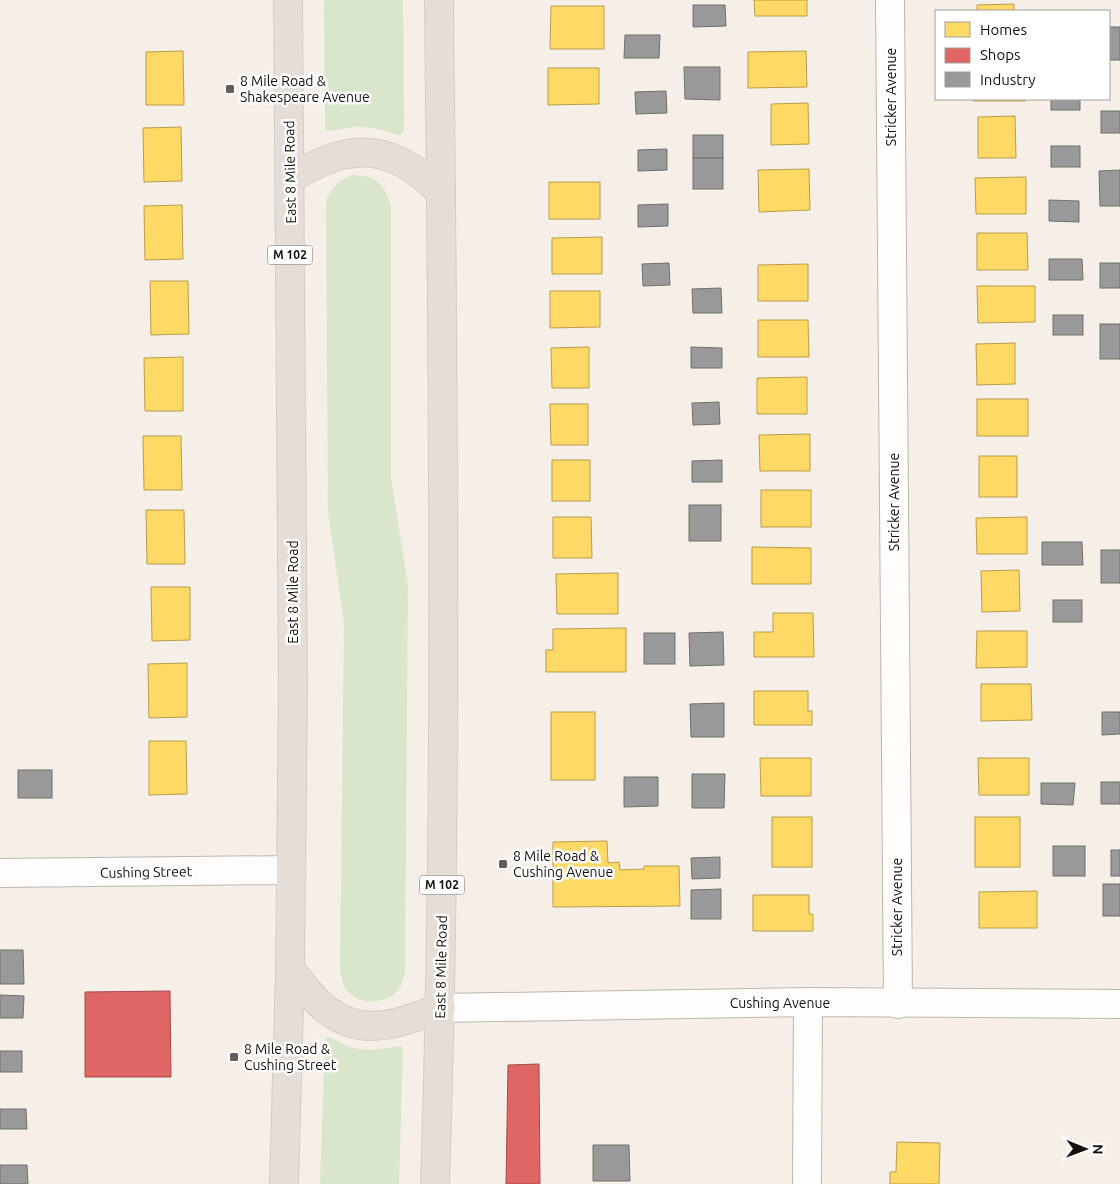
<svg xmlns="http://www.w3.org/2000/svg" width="1120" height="1184" font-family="Ubuntu,sans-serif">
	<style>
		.green { fill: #dae6cb }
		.homes { fill: #ffd966; stroke: #b89d4b }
		.shops { fill: #e06666; stroke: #a34c4b }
		.industry { fill: #999; stroke: #71706f }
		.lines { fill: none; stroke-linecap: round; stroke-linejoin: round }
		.minor-casing { stroke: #bbb6b0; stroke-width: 30 }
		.trunk-casing { stroke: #d1cecb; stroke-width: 30 }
		.minor { stroke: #fefdfc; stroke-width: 28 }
		.trunk { stroke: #e4ded7; stroke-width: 28 }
		.poi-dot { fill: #635e59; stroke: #fff; stroke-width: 2 }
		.labels { text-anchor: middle; stroke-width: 5; stroke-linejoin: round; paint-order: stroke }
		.shield { fill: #fff; stroke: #5a5855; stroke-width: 1 }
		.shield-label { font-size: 12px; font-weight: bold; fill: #14100c }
		.poi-label { font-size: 14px; fill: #14100c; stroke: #fff; text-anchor: start }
		.street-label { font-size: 14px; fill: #14100c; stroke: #fff }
	</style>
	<rect width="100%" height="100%" fill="#f5efe8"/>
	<g class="green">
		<path d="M324 0H403L404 130 401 135H397C383 130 369 126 354 127 345 128 336 131 327 131L325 128Z"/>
		<path d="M352 175C377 176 384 183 391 206V478L408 585 405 974C403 978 402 982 401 986 391 1004 362 1007 348 992 342 985 342 978 340 969L344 623 328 512 326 200C332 187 338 181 352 175Z"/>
		<path d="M326 1037C335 1038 343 1045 353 1048 371 1052 384 1048 401 1046L403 1049 399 1184H320L325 1040Z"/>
	</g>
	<g class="homes">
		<path d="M754 0H807V16H755Z"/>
		<path d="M1014 4V11H977V5Z"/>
		<path d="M551 6H604V49H550Z"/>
		<path d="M183 51 184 105H146V52Z"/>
		<path d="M806 51 807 87 748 88V52Z"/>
		<path d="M548 68H599V104L548 105Z"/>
		<rect x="974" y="99" width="51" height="2"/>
		<path d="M808 103 809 144 771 145V104Z"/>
		<path d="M1015 116 1016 158H978V117Z"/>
		<path d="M181 127 182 181 144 182 143 128Z"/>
		<path d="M809 169 810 210 759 212 758 170Z"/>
		<path d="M1026 177V214H976L975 178Z"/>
		<rect x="549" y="182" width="51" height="37"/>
		<path d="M182 205 183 259 145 260 144 206Z"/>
		<path d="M977 233H1027L1028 270H977Z"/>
		<path d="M602 237V274H552V238Z"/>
		<path d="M808 264V301H758V265Z"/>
		<path d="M150 281H188L189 334 151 335Z"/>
		<path d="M977 286H1035V322L978 323Z"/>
		<path d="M550 291H600V327L550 328Z"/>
		<path d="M758 320H808L809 357H758Z"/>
		<path d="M1015 343V384L977 385 976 344Z"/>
		<path d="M589 347V388H552L551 348Z"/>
		<path d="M183 357V411H145L144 358Z"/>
		<path d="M807 377V414H757V378Z"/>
		<rect x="977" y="399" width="51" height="37"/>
		<path d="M550 404H588V445H551Z"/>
		<path d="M810 434V471H760L759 435Z"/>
		<path d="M143 436H181L182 490H144Z"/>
		<rect x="979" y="456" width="38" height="41"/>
		<rect x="552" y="460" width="38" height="41"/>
		<rect x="761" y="490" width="50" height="37"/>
		<path d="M146 510H184L185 564H147Z"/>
		<path d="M553 517H591L592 558H553Z"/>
		<path d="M1027 517V554H977L976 518Z"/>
		<path d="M752 547 811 548V584H752Z"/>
		<path d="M1019 570 1020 611 982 612 981 571Z"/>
		<path d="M618 573V614H557L556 574Z"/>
		<path d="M151 587H190V640L152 641Z"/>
		<path d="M773 613H813L814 657H754V632H773Z"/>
		<path d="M626 628V672H546V650H553V629Z"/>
		<path d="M977 631H1027V667L976 668Z"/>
		<path d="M187 663V717L149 718 148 664Z"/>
		<path d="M981 684H1031L1032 720 981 721Z"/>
		<path d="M754 691H808V711H812V725H754Z"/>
		<rect x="551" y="712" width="44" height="68"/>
		<path d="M149 741H186L187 794 149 795Z"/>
		<path d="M760 758H811V796H761Z"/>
		<path d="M978 758H1029V795H979Z"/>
		<rect x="772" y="817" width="40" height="50"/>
		<rect x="975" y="817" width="45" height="50"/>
		<path d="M607 841 608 863 619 862 620 870 644 869V866H679L680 906 553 907V842Z"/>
		<path d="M1037 891V928H979V892Z"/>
		<path d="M753 895H809V914H813V931H753Z"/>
		<path d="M897 1142 940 1143 939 1184H890V1172H896Z"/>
	</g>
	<g class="shops">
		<path d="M170 991 171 1077H85V992Z"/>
		<path d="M539 1064 540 1184H506L508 1065Z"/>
	</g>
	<g class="industry">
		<path d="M693 5H725L726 26 693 27Z"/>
		<rect x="1109" y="27" width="11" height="33"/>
		<path d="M625 35H660L659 58H624Z"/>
		<path d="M684 67H720V100L685 99Z"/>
		<path d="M666 91 667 113 636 114 635 92Z"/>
		<rect x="1051" y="99" width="29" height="11"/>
		<rect x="1101" y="111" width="19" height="22"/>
		<rect x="693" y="135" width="30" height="23"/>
		<rect x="1051" y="146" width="29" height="21"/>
		<path d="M667 149V170L638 171V150Z"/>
		<rect x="693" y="158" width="30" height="31"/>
		<path d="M1120 170V206H1100L1099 171Z"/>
		<path d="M1049 200 1079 201V222L1049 221Z"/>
		<path d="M668 204V226L638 227V205Z"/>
		<path d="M1049 259H1082L1083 280H1049Z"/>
		<path d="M669 263 670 285 643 286 642 264Z"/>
		<rect x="1100" y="263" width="20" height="25"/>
		<path d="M721 288 722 313H693L692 289Z"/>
		<rect x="1053" y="315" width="30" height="20"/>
		<rect x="1100" y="324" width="20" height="35"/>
		<path d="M691 347 722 348V368H691Z"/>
		<path d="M719 402 720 424 693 425 692 403Z"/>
		<path d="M722 460V482H692V461Z"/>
		<rect x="689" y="505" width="32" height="36"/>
		<path d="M1042 542H1082L1083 565H1042Z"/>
		<rect x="1101" y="550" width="19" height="33"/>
		<rect x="1053" y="600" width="29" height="22"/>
		<path d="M723 632 724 665 690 666 689 633Z"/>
		<rect x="644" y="633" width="31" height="31"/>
		<path d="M724 703V737H691L690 704Z"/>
		<path d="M1102 712H1120V734L1102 735Z"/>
		<rect x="18" y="770" width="34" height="28"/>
		<path d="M692 774H725L724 808H692Z"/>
		<path d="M624 777H658V806L624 807Z"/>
		<rect x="1101" y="782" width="19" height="22"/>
		<path d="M1041 783H1075L1073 805 1041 804Z"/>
		<rect x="1053" y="846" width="32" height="30"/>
		<rect x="1111" y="850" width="9" height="26"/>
		<path d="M720 857V878L692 879 691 858Z"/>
		<rect x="1103" y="884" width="17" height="32"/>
		<path d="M721 889V919H691V890Z"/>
		<path d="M0 950H23L24 984H0Z"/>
		<path d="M0 995 24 996 23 1018H0Z"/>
		<rect x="0" y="1051" width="22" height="21"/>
		<path d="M0 1109H26L27 1129H0Z"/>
		<path d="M593 1145H629L630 1181H593Z"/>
		<path d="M0 1165H27L28 1184H0Z"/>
	</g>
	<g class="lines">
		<g class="minor-casing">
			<g id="minor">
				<path d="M890 0 898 1004"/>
				<path d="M0 873 291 870"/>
				<path d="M441 1008 808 1002 1120 1004"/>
				<path d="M807 1184 808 1002"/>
			</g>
		</g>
		<g class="trunk-casing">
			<g id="trunk">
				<path d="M290 179C324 158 361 141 401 162 416 169 428 181 441 192"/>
				<path d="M290 970C302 983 313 1000 327 1010 365 1039 401 1022 441 1008"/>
				<path d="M284 1184 290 970 293 689 288 0"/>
				<path d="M435 1184C448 789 443 395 439 0"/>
			</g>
		</g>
		<use href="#minor" class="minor"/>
		<use href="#trunk" class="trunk"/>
	</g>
	<g class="poi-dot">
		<rect x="225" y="84" width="10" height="10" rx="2.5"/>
		<rect x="498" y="859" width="10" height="10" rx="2.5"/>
		<rect x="229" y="1052" width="10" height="10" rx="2.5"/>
	</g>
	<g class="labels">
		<g class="shield">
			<rect x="267.5" y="245.5" width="45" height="19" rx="4"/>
			<rect x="419.5" y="875.5" width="45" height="19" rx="4"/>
		</g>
		<g class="shield-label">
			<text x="290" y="259">M 102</text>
			<text x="442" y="889">M 102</text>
		</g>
		<g class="poi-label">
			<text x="240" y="86">8 Mile Road &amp;<tspan x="240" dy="16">Shakespeare Avenue</tspan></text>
			<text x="513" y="861">8 Mile Road &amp;<tspan x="513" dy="16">Cushing Avenue</tspan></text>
			<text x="244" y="1054">8 Mile Road &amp;<tspan x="244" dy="16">Cushing Street</tspan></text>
		</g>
		<g class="street-label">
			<text transform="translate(891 97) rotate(-90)" y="5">Stricker Avenue</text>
			<text transform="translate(290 172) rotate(-91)" y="5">East 8 Mile Road</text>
			<text transform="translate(894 502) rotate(-90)" y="5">Stricker Avenue</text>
			<text transform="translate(293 592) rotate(-90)" y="5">East 8 Mile Road</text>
			<text transform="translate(146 872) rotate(-1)" y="5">Cushing Street</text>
			<text transform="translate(897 907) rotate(-90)" y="5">Stricker Avenue</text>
			<text transform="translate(441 967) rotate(-89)" y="5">East 8 Mile Road</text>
			<text x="780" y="1008">Cushing Avenue</text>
		</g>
	</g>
	<rect x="935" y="10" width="175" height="90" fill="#ffffff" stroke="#a19f9e"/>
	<rect x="945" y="22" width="25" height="15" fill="#ffd966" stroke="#a19f9e"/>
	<text x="980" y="35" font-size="15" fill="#14100c">Homes</text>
	<rect x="945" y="48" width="25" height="15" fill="#e06666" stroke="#a19f9e"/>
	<text x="980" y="60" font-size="15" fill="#14100c">Shops</text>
	<rect x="945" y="72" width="25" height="15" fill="#999999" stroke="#a19f9e"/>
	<text x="980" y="85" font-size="15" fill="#14100c">Industry</text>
	<g transform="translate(1085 1149) rotate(91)" stroke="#ffffff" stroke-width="4" paint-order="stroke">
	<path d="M0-4L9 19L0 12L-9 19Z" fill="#14100c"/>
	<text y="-8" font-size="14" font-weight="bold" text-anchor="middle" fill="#14100c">N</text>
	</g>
</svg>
